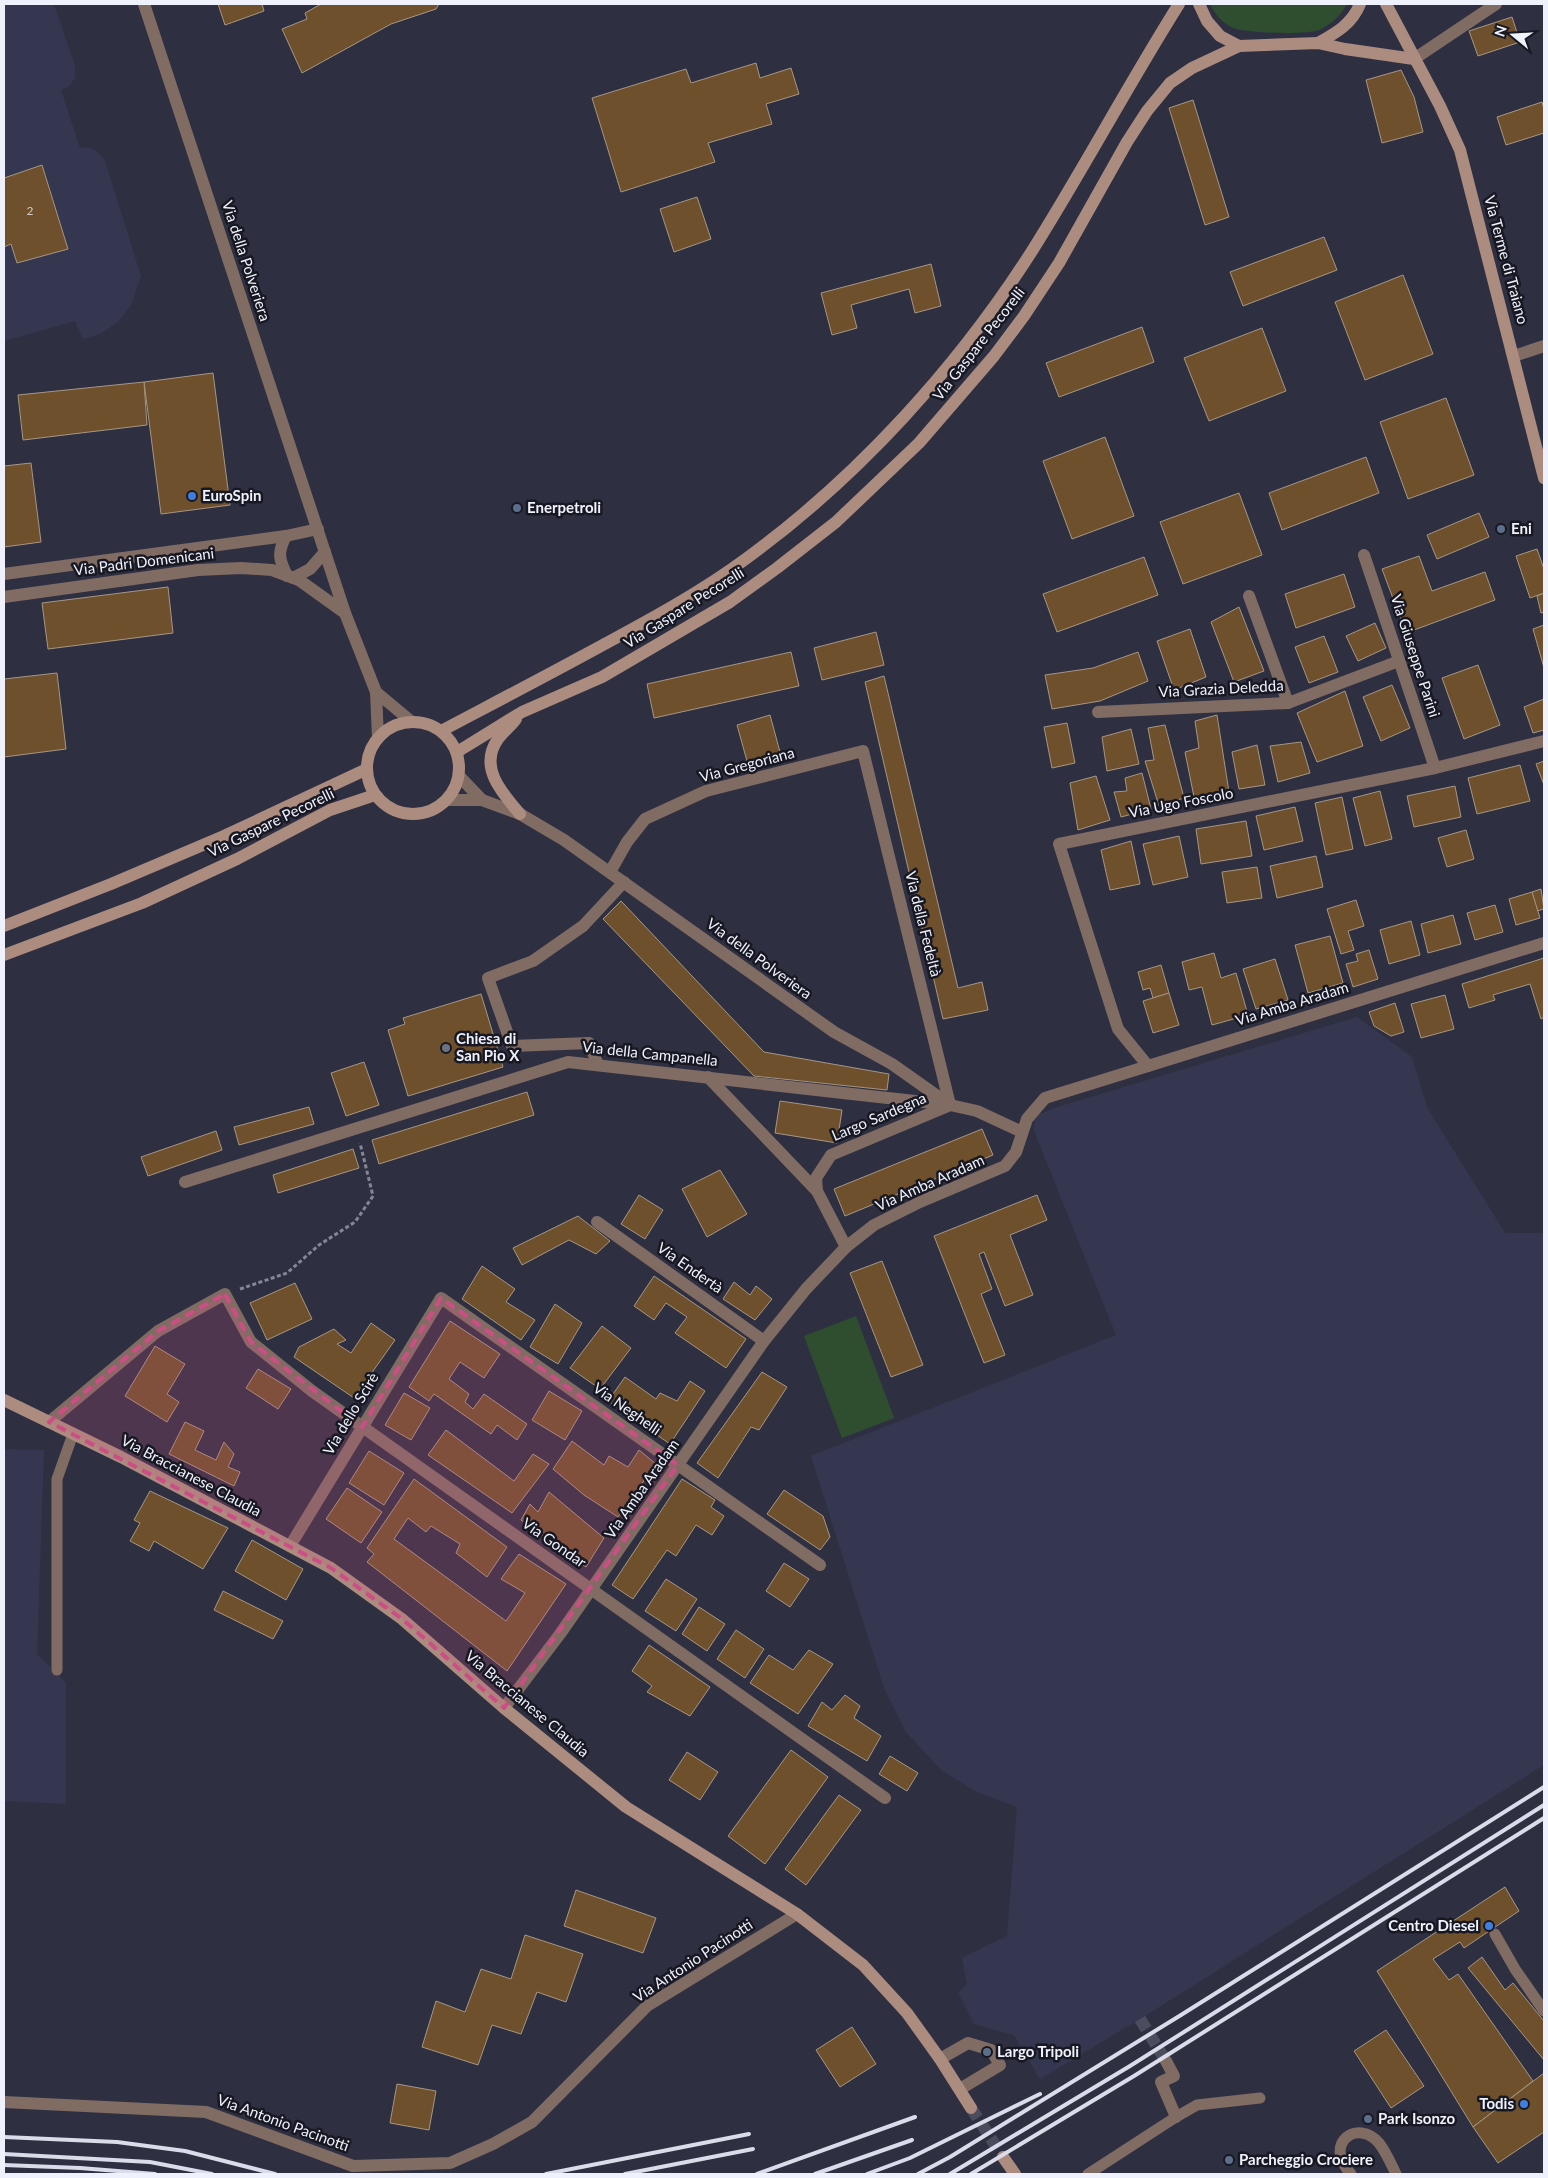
<svg xmlns="http://www.w3.org/2000/svg" width="1548" height="2178" font-family="Lato,sans-serif">
	<style>
		.built { fill: #34374f }
		.green { fill: #2f4e30 }
		.building { fill: #6e502c; stroke: #a69684 }
		.lines { fill: none; stroke-linecap: round; stroke-linejoin: round }
		.street-tunnel { stroke: #4b4d5e; stroke-width: 12; stroke-dasharray: 12 6; stroke-linecap: butt }
		.secondary-tunnel { stroke: #4b4d5e; stroke-width: 12; stroke-dasharray: 12 6; stroke-linecap: butt }
		.path { stroke: #848695; stroke-width: 3; stroke-dasharray: 4 2.5; stroke-linecap: butt }
		.lane { stroke: #816c64; stroke-width: 11 }
		.street { stroke: #816c64; stroke-width: 12 }
		.secondary { stroke: #ad8c80; stroke-width: 12 }
		.rail { stroke: #dadce9; stroke-width: 4 }
		.marked { fill: #cd4e84; fill-opacity: 0.2; stroke: #cd4e84; stroke-width: 4; stroke-dasharray: 10 6; stroke-linejoin: round }
		.shop-dot { fill: #3f7fe0; stroke: #171821; stroke-width: 2 }
		.service-dot { fill: #5c6f8a; stroke: #171821; stroke-width: 2 }
		.worship-dot { fill: #6b7280; stroke: #171821; stroke-width: 2 }
		.labels { text-anchor: middle; stroke-width: 5; stroke-linejoin: round; paint-order: stroke }
		.number-label { font-size: 12px; fill: #cfc9c9 }
		.street-label { font-size: 15px; fill: #eff1fd; stroke: #171821 }
		.poi-label { font-size: 15px; font-weight: bold; fill: #eff1fd; stroke: #171821; text-anchor: start }
	</style>
	<rect width="100%" height="100%" fill="#2e3042"/>
	<g class="built">
		<path d="M4 4H54L75 66V78L69 86 61 90 80 148 87 147 96 151 104 158 141 276 131 305 118 322 100 334 83 339 75 321 4 341Z"/>
		<path d="M1357 1017 1412 1057 1427 1107 1505 1233H1544V1765L1140 2019 1040 2079 1014 2035 974 2024 958 1992 967 1985 962 1958 1007 1936 1017 1807 979 1793 942 1771 906 1732 884 1688 811 1456 1116 1335 1034 1131 1035 1120 1038 1115 1054 1108Z"/>
		<path d="M4 1449 44 1450 37 1654 66 1683V1804L4 1801Z"/>
	</g>
	<g class="green">
		<path d="M1210 4H1347C1340 16 1332 24 1319 30 1307 35 1252 33 1237 29 1226 27 1214 14 1210 4Z"/>
		<path d="M856 1316 894 1418 842 1438 804 1336Z"/>
	</g>
	<g class="building">
		<path d="M218 4H262L264 11 225 25Z"/>
		<path d="M321 4H439L436 9 391 24 302 73 282 29 307 19 305 13Z"/>
		<path d="M1512 17 1520 42 1478 56 1469 31Z"/>
		<path d="M756 63 760 78 791 68 799 94 766 104 772 124 708 143 715 162 621 192 592 98 686 69 691 83Z"/>
		<path d="M1401 70 1414 97 1423 132 1382 143 1366 80Z"/>
		<path d="M1193 100 1229 217 1205 225 1169 108Z"/>
		<path d="M1542 102 1544 109V133L1506 145 1497 117Z"/>
		<path d="M42 165 68 249 17 263 11 244 4 247V178Z"/>
		<path d="M697 197 711 239 674 252 660 209Z"/>
		<path d="M1324 237 1337 270 1243 306 1230 272Z"/>
		<path d="M931 264 941 306 915 313 909 289 851 305 857 328 832 335 821 293Z"/>
		<path d="M1403 275 1433 354 1365 380 1335 302Z"/>
		<path d="M1142 327 1154 362 1059 397 1046 363Z"/>
		<path d="M1262 328 1286 391 1209 421 1184 358Z"/>
		<path d="M213 373 230 505 161 514 144 382Z"/>
		<path d="M144 382 147 425 23 440 18 395Z"/>
		<path d="M1446 398 1474 475 1408 499 1380 422Z"/>
		<path d="M1105 437 1134 516 1072 539 1043 461Z"/>
		<path d="M1366 457 1379 493 1282 530 1269 493Z"/>
		<path d="M31 463 41 542 4 547V466Z"/>
		<path d="M1239 493 1262 555 1183 584 1160 522Z"/>
		<path d="M1479 513 1489 537 1437 559 1427 535Z"/>
		<path d="M1537 549 1544 569V593L1530 598 1516 556Z"/>
		<path d="M1419 556 1432 591 1485 572 1495 600 1406 633 1382 569Z"/>
		<path d="M1144 557 1158 595 1057 632 1043 594Z"/>
		<path d="M1344 574 1355 607 1296 628 1285 594Z"/>
		<path d="M168 587 173 633 48 649 42 603Z"/>
		<path d="M1544 593V612L1541 613 1537 596Z"/>
		<path d="M1239 607 1264 671 1234 682 1211 622Z"/>
		<path d="M1375 623 1386 648 1358 661 1346 636Z"/>
		<path d="M1544 625V668L1533 629Z"/>
		<path d="M1190 629 1206 677 1174 690 1157 641Z"/>
		<path d="M876 632 884 665 822 680 814 648Z"/>
		<path d="M1324 636 1338 672 1309 683 1295 647Z"/>
		<path d="M791 652 799 686 654 718 647 684Z"/>
		<path d="M1138 652 1148 681 1100 701 1052 709 1045 675 1093 668Z"/>
		<path d="M1478 665 1500 725 1464 739 1442 678Z"/>
		<path d="M57 673 66 749 4 757V679Z"/>
		<path d="M884 676 958 988 982 982 988 1010 943 1019 865 682Z"/>
		<path d="M1392 685 1410 728 1381 741 1363 697Z"/>
		<path d="M1345 691 1363 746 1317 762 1297 713Z"/>
		<path d="M1544 699V730L1533 733 1524 707Z"/>
		<path d="M770 715 780 752 747 761 737 725Z"/>
		<path d="M1217 715 1229 792 1195 802 1185 752 1199 748 1195 721Z"/>
		<path d="M1067 723 1075 763 1052 768 1044 727Z"/>
		<path d="M1165 725 1184 798 1159 806 1145 761 1154 760 1148 728Z"/>
		<path d="M1131 729 1139 764 1107 771 1102 737Z"/>
		<path d="M1301 742 1310 773 1278 782 1270 746Z"/>
		<path d="M1257 745 1265 785 1239 789 1232 752Z"/>
		<path d="M1544 761V785L1536 764Z"/>
		<path d="M1520 765 1530 801 1477 814 1468 778Z"/>
		<path d="M1142 773 1151 809 1121 817 1114 792 1127 791 1125 778Z"/>
		<path d="M1096 776 1110 820 1078 830 1070 783Z"/>
		<path d="M1455 786 1461 817 1414 827 1407 796Z"/>
		<path d="M1380 791 1392 839 1365 846 1353 798Z"/>
		<path d="M1342 797 1353 849 1326 855 1315 803Z"/>
		<path d="M1295 807 1303 841 1264 850 1256 816Z"/>
		<path d="M1246 821 1252 856 1201 864 1196 829Z"/>
		<path d="M1466 830 1474 859 1447 867 1438 838Z"/>
		<path d="M1179 836 1188 877 1153 885 1143 844Z"/>
		<path d="M1131 841 1140 884 1110 890 1101 850Z"/>
		<path d="M1316 856 1323 887 1277 898 1270 866Z"/>
		<path d="M1257 867 1262 898 1227 903 1222 872Z"/>
		<path d="M1541 889 1544 909 1537 911 1532 892Z"/>
		<path d="M1532 892 1540 918 1516 925 1509 899Z"/>
		<path d="M1356 900 1364 926 1348 931 1354 950 1341 954 1327 909Z"/>
		<path d="M621 901 764 1052 889 1074 887 1090 754 1076 603 919Z"/>
		<path d="M1495 905 1503 932 1475 940 1467 913Z"/>
		<path d="M1453 915 1461 944 1428 953 1421 924Z"/>
		<path d="M1411 921 1420 955 1389 964 1380 930Z"/>
		<path d="M1330 936 1343 983 1308 993 1295 945Z"/>
		<path d="M1369 950 1378 979 1353 987 1346 964 1358 961 1356 954Z"/>
		<path d="M1214 953 1221 978 1236 973 1248 1015 1212 1025 1202 987 1189 990 1182 962Z"/>
		<path d="M1544 958V1017L1541 1019 1530 984 1493 995 1495 1000 1469 1008 1462 984Z"/>
		<path d="M1275 959 1288 1000 1256 1009 1243 969Z"/>
		<path d="M1161 965 1169 993 1153 998 1150 988 1143 990 1138 972Z"/>
		<path d="M1169 993 1179 1025 1153 1033 1143 1001Z"/>
		<path d="M481 994 503 1067 408 1096 388 1030 405 1024 403 1018Z"/>
		<path d="M1445 995 1454 1029 1421 1038 1411 1004Z"/>
		<path d="M1395 1003 1404 1032 1391 1036 1374 1026 1369 1012Z"/>
		<path d="M364 1062 379 1105 346 1116 331 1073Z"/>
		<path d="M527 1092 534 1115 379 1164 372 1140Z"/>
		<path d="M780 1101 842 1110 837 1143 775 1133Z"/>
		<path d="M309 1107 314 1124 239 1145 234 1127Z"/>
		<path d="M982 1129 993 1155 845 1216 834 1189Z"/>
		<path d="M216 1131 222 1150 148 1176 141 1157Z"/>
		<path d="M353 1149 359 1168 278 1193 273 1175Z"/>
		<path d="M720 1170 747 1214 707 1237 682 1189Z"/>
		<path d="M639 1195 663 1210 645 1239 621 1224Z"/>
		<path d="M1037 1195 1047 1220 1010 1235 1033 1295 1005 1306 984 1252 979 1254 992 1289 981 1294 1005 1355 984 1363 934 1236Z"/>
		<path d="M578 1216 610 1241 596 1254 569 1240 522 1265 513 1248Z"/>
		<path d="M882 1261 923 1365 891 1377 850 1273Z"/>
		<path d="M482 1266 515 1289 506 1302 535 1320 521 1340 462 1299Z"/>
		<path d="M654 1276 746 1339 726 1368 675 1333 687 1317 666 1303 654 1320 634 1306Z"/>
		<path d="M734 1282 750 1295 756 1286 772 1299 755 1320 723 1299Z"/>
		<path d="M295 1283 312 1319 267 1340 250 1303Z"/>
		<path d="M555 1304 582 1323 558 1364 530 1347Z"/>
		<path d="M450 1321 500 1354 484 1378 460 1362 449 1379 469 1394 465 1402 473 1409 484 1394 527 1424 517 1440 497 1425 491 1434 434 1394 429 1401 409 1387Z"/>
		<path d="M371 1323 395 1340 354 1398 294 1357 299 1347 334 1329 346 1340 337 1344 351 1353Z"/>
		<path d="M602 1326 631 1348 600 1389 570 1368Z"/>
		<path d="M155 1346 185 1364 167 1394 179 1402 167 1422 125 1396Z"/>
		<path d="M258 1369 291 1389 278 1409 246 1388Z"/>
		<path d="M762 1372 787 1387 759 1430 751 1427 718 1478 697 1463Z"/>
		<path d="M625 1377 656 1399 660 1393 677 1401 690 1381 705 1391 670 1444 608 1401Z"/>
		<path d="M549 1391 582 1411 565 1440 532 1420Z"/>
		<path d="M404 1393 430 1408 411 1440 385 1425Z"/>
		<path d="M185 1422 204 1431 195 1450 216 1460 224 1442 234 1454 228 1467 240 1472 234 1486 169 1454Z"/>
		<path d="M446 1430 514 1481 533 1454 549 1464 512 1513 428 1455Z"/>
		<path d="M572 1441 604 1465 609 1456 628 1467 639 1450 656 1464 618 1517 584 1495 553 1469Z"/>
		<path d="M369 1451 404 1473 384 1505 349 1483Z"/>
		<path d="M414 1479 507 1547 487 1577 456 1553 460 1544 431 1526 426 1532 408 1518 394 1539 506 1621 525 1593 501 1579 519 1554 566 1584 507 1671 367 1562 374 1554 367 1548Z"/>
		<path d="M682 1479 715 1500 711 1507 724 1516 712 1535 696 1525 676 1556 667 1550 633 1599 612 1585Z"/>
		<path d="M347 1488 382 1512 361 1543 326 1519Z"/>
		<path d="M784 1490 823 1516 830 1537 820 1550 767 1514Z"/>
		<path d="M150 1491 228 1528 203 1569 154 1541 149 1551 130 1541 140 1523 134 1520Z"/>
		<path d="M549 1492 604 1538 586 1567 521 1520 530 1504 538 1512Z"/>
		<path d="M252 1540 303 1569 286 1600 235 1571Z"/>
		<path d="M784 1563 809 1579 790 1607 766 1591Z"/>
		<path d="M666 1579 697 1599 676 1631 645 1611Z"/>
		<path d="M223 1591 283 1621 273 1639 214 1610Z"/>
		<path d="M699 1607 725 1624 707 1651 682 1634Z"/>
		<path d="M736 1630 764 1649 745 1678 717 1659Z"/>
		<path d="M649 1645 710 1687 690 1716 647 1692 652 1686 632 1671Z"/>
		<path d="M809 1650 833 1664 798 1714 750 1683 769 1655 793 1670Z"/>
		<path d="M845 1695 860 1706 854 1718 881 1736 867 1761 808 1726 822 1702 832 1710Z"/>
		<path d="M791 1750 828 1777 765 1864 728 1836Z"/>
		<path d="M687 1752 718 1772 700 1800 669 1780Z"/>
		<path d="M890 1756 918 1773 907 1791 879 1774Z"/>
		<path d="M839 1795 861 1810 806 1885 785 1869Z"/>
		<path d="M1505 1887 1519 1911 1464 1948 1460 1942 1433 1959 1449 1980 1458 1974 1533 2081 1473 2127 1377 1971Z"/>
		<path d="M576 1890 656 1918 643 1953 564 1926Z"/>
		<path d="M525 1935 583 1954 566 2002 537 1992 521 2034 492 2025 478 2065 422 2047 436 2001 465 2012 481 1969 511 1979Z"/>
		<path d="M1482 1957 1505 1990 1513 1983 1544 2021V2060L1468 1968Z"/>
		<path d="M852 2027 876 2064 840 2087 816 2050Z"/>
		<path d="M1386 2030 1424 2086 1391 2108 1354 2051Z"/>
		<path d="M1544 2073V2132L1498 2163 1473 2127Z"/>
		<path d="M397 2084 436 2091 429 2130 390 2123Z"/>
	</g>
	<g class="lines">
		<path class="street-tunnel" d="M1140 2019 1166 2061"/>
		<path class="secondary-tunnel" d="M971 2108 1003 2157"/>
		<path class="path" d="M240 1289 287 1273 319 1245 355 1222 373 1196 360 1143"/>
		<g class="lane">
			<path d="M57 1670V1479L73 1434"/>
			<path d="M1495 1934 1515 1969 1544 2011"/>
			<path d="M1088 2174 1176 2117 1197 2105 1260 2098"/>
			<path d="M1351 2174C1322 2143 1358 2118 1379 2143 1386 2152 1391 2164 1396 2174"/>
		</g>
		<g class="street">
			<path d="M144 4 345 613 376 692 378 738"/>
			<path d="M1414 59 1496 4"/>
			<path d="M1514 356 1544 346"/>
			<path d="M286 536C277 553 279 559 287 576"/>
			<path d="M1364 555 1435 768"/>
			<path d="M4 574 286 536 318 529"/>
			<path d="M293 578 310 569 325 552"/>
			<path d="M1249 596 1288 703"/>
			<path d="M4 597 198 570 241 568 272 570 299 580 345 613"/>
			<path d="M376 692 412 722"/>
			<path d="M1098 712 1288 703 1399 661"/>
			<path d="M459 776 482 800"/>
			<path d="M447 800H482L520 814 564 840 834 1032 892 1064 950 1105 977 1111 1022 1132"/>
			<path d="M610 872 627 842 645 819 706 791 863 751 950 1105"/>
			<path d="M598 1065 589 1043 512 1046 488 978 533 961 583 926 624 882"/>
			<path d="M1148 1066 1118 1029 1059 844 1435 768 1544 741"/>
			<path d="M708 1077 817 1191"/>
			<path d="M185 1182 568 1062 950 1105"/>
			<path d="M597 1222 764 1341"/>
			<path d="M846 1247 817 1191 816 1178 831 1155 948 1106"/>
			<path d="M49 1422 158 1331 225 1294 251 1342 312 1391 885 1798"/>
			<path d="M290 1546 441 1298 820 1565"/>
			<path d="M504 1708 560 1634 764 1341 806 1289 846 1247 874 1225 920 1202 1005 1166 1016 1152 1027 1119 1045 1098 1544 943"/>
			<path d="M940 2059 968 2043 991 2050 1000 2065 960 2089"/>
			<path d="M1166 2061 1174 2076 1161 2082 1176 2117"/>
			<path d="M4 2102 206 2112 353 2166 450 2163 493 2144 532 2122 647 2006 797 1914"/>
		</g>
		<g class="secondary">
			<path d="M1199 4 1207 21 1220 36 1239 46 1318 43 1345 49 1414 59"/>
			<path d="M1386 4 1440 106 1460 150 1544 478"/>
			<path d="M1318 43C1336 33 1352 24 1360 4"/>
			<path d="M516 719C511 726 503 732 498 739 478 767 502 793 520 814"/>
			<circle cx="413" cy="768" r="46"/>
			<path d="M441 731C494 703 548 675 601 646 651 619 701 592 747 558 858 477 958 367 1032 251 1083 170 1128 85 1179 4"/>
			<path d="M457 752 522 712 602 677 730 602 777 568 836 522 919 443 994 356 1024 316 1059 263 1127 142 1147 111 1170 83 1192 68 1239 46"/>
			<path d="M4 926 111 884 224 836 367 769"/>
			<path d="M4 955 142 903 237 859 330 810 375 795"/>
			<path d="M4 1400 121 1457 331 1568 402 1619 504 1708 626 1807 797 1914 863 1965 907 2013 940 2059 971 2108"/>
			<path d="M1003 2157 1015 2174"/>
		</g>
		<g class="rail">
			<path d="M4 2137 117 2142 185 2151 275 2174"/>
			<path d="M4 2154 150 2162 212 2174"/>
			<path d="M4 2165 80 2168 155 2174"/>
			<path d="M546 2174 749 2134"/>
			<path d="M625 2174 753 2149"/>
			<path d="M757 2174 915 2117"/>
			<path d="M815 2174 912 2140"/>
			<path d="M867 2174 910 2158 1040 2094"/>
			<path d="M918 2174 950 2157 1181 2015 1544 1787"/>
			<path d="M950 2174 1130 2066 1544 1805"/>
			<path d="M971 2174 1134 2076 1544 1818"/>
		</g>
	</g>
	<path class="marked" d="M225 1294 251 1342 362 1427 441 1298 678 1465 504 1708 402 1619 331 1568 49 1422 158 1331Z"/>
	<g class="shop-dot">
		<circle cx="192" cy="496" r="5"/>
		<circle cx="1489" cy="1926" r="5"/>
		<circle cx="1524" cy="2104" r="5"/>
	</g>
	<g class="service-dot">
		<circle cx="517" cy="508" r="5"/>
		<circle cx="1501" cy="529" r="5"/>
		<circle cx="987" cy="2052" r="5"/>
		<circle cx="1368" cy="2119" r="5"/>
		<circle cx="1229" cy="2160" r="5"/>
	</g>
	<circle class="worship-dot" cx="446" cy="1048" r="5"/>
	<g class="labels">
		<g class="number-label">
			<text x="30" y="215">2</text>
		</g>
		<g class="street-label">
			<text transform="translate(1506 260) rotate(75)" y="5">Via Terme di Traiano</text>
			<text transform="translate(246 261) rotate(72)" y="5">Via della Polveriera</text>
			<text transform="translate(979 344) rotate(-52)" y="5">Via Gaspare Pecorelli</text>
			<text transform="translate(144 562) rotate(-7)" y="5">Via Padri Domenicani</text>
			<text transform="translate(684 608) rotate(-32)" y="5">Via Gaspare Pecorelli</text>
			<text transform="translate(1415 656) rotate(72)" y="5">Via Giuseppe Parini</text>
			<text transform="translate(1221 689) rotate(-3)" y="5">Via Grazia Deledda</text>
			<text transform="translate(747 765) rotate(-15)" y="5">Via Gregoriana</text>
			<text transform="translate(1181 803) rotate(-11)" y="5">Via Ugo Foscolo</text>
			<text transform="translate(271 823) rotate(-26)" y="5">Via Gaspare Pecorelli</text>
			<text transform="translate(923 924) rotate(76)" y="5">Via della Fedeltà</text>
			<text transform="translate(759 959) rotate(36)" y="5">Via della Polveriera</text>
			<text transform="translate(1292 1004) rotate(-17)" y="5">Via Amba Aradam</text>
			<text transform="translate(650 1054) rotate(6)" y="5">Via della Campanella</text>
			<text transform="translate(879 1117) rotate(-23)" y="5">Largo Sardegna</text>
			<text transform="translate(930 1183) rotate(-24)" y="5">Via Amba Aradam</text>
			<text transform="translate(690 1268) rotate(35)" y="5">Via Endertà</text>
			<text transform="translate(627 1409) rotate(35)" y="5">Via Neghelli</text>
			<text transform="translate(351 1414) rotate(-59)" y="5">Via dello Scirè</text>
			<text transform="translate(191 1476) rotate(28)" y="5">Via Braccianese Claudia</text>
			<text transform="translate(642 1489) rotate(-55)" y="5">Via Amba Aradam</text>
			<text transform="translate(554 1543) rotate(35)" y="5">Via Gondar</text>
			<text transform="translate(527 1704) rotate(40)" y="5">Via Braccianese Claudia</text>
			<text transform="translate(693 1961) rotate(-33)" y="5">Via Antonio Pacinotti</text>
			<text transform="translate(283 2123) rotate(20)" y="5">Via Antonio Pacinotti</text>
		</g>
		<g class="poi-label">
			<text x="202" y="501">EuroSpin</text>
			<text x="527" y="513">Enerpetroli</text>
			<text x="1511" y="534">Eni</text>
			<text x="456" y="1044">Chiesa di<tspan x="456" dy="17">San Pio X</tspan></text>
			<text x="1479" y="1931" text-anchor="end">Centro Diesel</text>
			<text x="997" y="2057">Largo Tripoli</text>
			<text x="1514" y="2109" text-anchor="end">Todis</text>
			<text x="1378" y="2124">Park Isonzo</text>
			<text x="1239" y="2165">Parcheggio Crociere</text>
		</g>
	</g>
	<rect width="1548" height="2178" fill="none" stroke="#eff1fd" stroke-width="10"/>
	<g transform="translate(1513 35) rotate(288)" stroke="#171821" stroke-width="4" paint-order="stroke">
	<path d="M0-4L9 19L0 12L-9 19Z" fill="#eff1fd"/>
	<text y="-8" font-size="14" font-weight="bold" text-anchor="middle" fill="#eff1fd">N</text>
	</g>
</svg>
